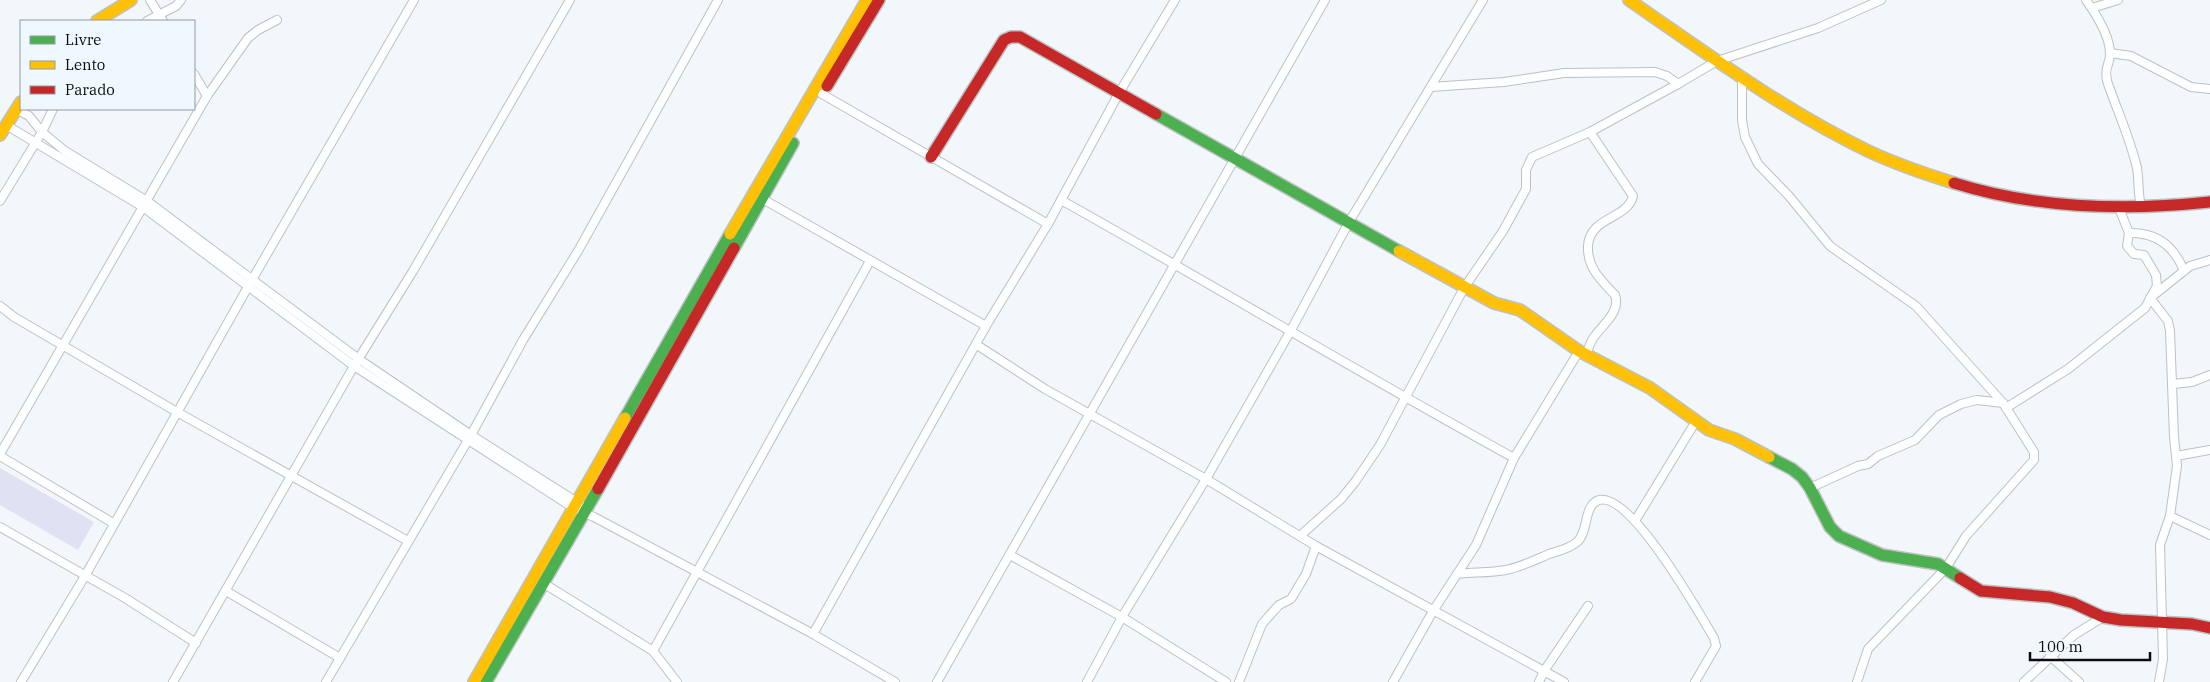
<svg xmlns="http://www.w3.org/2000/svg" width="2210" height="682" font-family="'IBM Plex Serif',serif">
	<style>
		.green { fill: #e0e2f3 }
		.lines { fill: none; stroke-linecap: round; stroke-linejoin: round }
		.street-casing { stroke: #bdc1c4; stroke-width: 10 }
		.fast-casing { stroke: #bdc1c4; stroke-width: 14 }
		.slow-casing { stroke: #bdc1c4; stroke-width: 14 }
		.jam-casing { stroke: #bdc1c4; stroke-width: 14 }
		.street { stroke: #fdfeff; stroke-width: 8 }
		.fast { stroke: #4caf50; stroke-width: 11 }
		.slow { stroke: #ffc107; stroke-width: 11 }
		.jam { stroke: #c62828; stroke-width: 11 }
	</style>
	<rect width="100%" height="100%" fill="#f2f7fc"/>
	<path class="green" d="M0 468 94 522 78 550 0 505Z"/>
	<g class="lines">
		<g class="street-casing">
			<g id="street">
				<path d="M150 0 163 21"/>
				<path d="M2086 0C2096 14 2110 37 2110 54 2110 66 2104 65 2107 81 2117 110 2130 138 2137 168 2139 181 2138 194 2141 207"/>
				<path d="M2092 8 2118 0"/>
				<path d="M147 21 176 6 181 0"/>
				<path d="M2110 53 2131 56 2191 87 2210 89"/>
				<path d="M194 74 207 96"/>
				<path d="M1742 76V120L1745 137 1758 164 1789 196 1830 246 1916 306 2003 403 2034 452V460L1966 536 1946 568 1868 649 1857 682"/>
				<path d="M1431 87 1504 82 1564 73 1655 72 1667 76 1678 84"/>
				<path d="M822 94 1048 224"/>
				<path d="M16 109 29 116 42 132 65 151 147 201 360 360 471 435 580 504"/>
				<path d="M6 125 143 207 354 366 575 509 594 517 813 634 895 682"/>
				<path d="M761 198 986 326"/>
				<path d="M1061 200C1213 285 1361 374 1514 458"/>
				<path d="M0 201 42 132 53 109"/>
				<path d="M2129 233C2156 232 2174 246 2184 271"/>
				<path d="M2154 295 2190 266 2210 260"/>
				<path d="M2150 298 2168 321 2170 331 2174 437 2177 466 2170 516 2160 545 2163 659 2159 682"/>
				<path d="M0 306 14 317 177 412 408 541"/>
				<path d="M977 345 1045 389 1206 479 1316 546 1564 682"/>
				<path d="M1586 356C1588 350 1590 342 1594 337 1603 324 1621 312 1615 295 1601 280 1587 268 1588 246 1590 216 1627 220 1633 196L1590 132"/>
				<path d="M2173 384 2192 382 2210 375"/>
				<path d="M2006 408 2068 369 2145 308 2157 286 2156 275 2144 255 2134 254 2127 246 2129 233 2119 208"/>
				<path d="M0 454 207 96 248 38 258 30 277 20"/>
				<path d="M0 456 113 523"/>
				<path d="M2176 456 2210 450"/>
				<path d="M1810 488 1858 466 1868 464 1878 456 1915 440 1939 415 1961 404 1977 400 2003 403"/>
				<path d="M2170 516 2210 535"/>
				<path d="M1635 521 1696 421"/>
				<path d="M0 527 125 598 196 643"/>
				<path d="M1300 536 1341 499 1355 482 1380 445 1464 288 1503 231 1526 189V170L1532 157 1590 132 1678 84 1717 61 1818 28 1881 0"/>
				<path d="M1010 555 1122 617 1226 682"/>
				<path d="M1457 574C1473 572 1490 573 1506 570 1521 567 1535 560 1549 554 1558 551 1569 549 1577 542 1589 532 1583 505 1599 500 1631 492 1699 613 1714 638L1716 646 1695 682"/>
				<path d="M543 583 653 651 677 682"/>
				<path d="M226 591 340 658"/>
				<path d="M813 634 986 326 1048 224 1119 93 1175 0"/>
				<path d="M653 651 870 261"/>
				<path d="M2050 656 2079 682"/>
				<path d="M21 682 85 576 249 285 414 0"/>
				<path d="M173 682 354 366 413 271 570 0"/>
				<path d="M326 682 471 435 523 340 578 251 718 0"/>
				<path d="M937 682 1325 0"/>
				<path d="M1087 682 1122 617 1206 479 1290 332 1349 222 1483 0"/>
				<path d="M1239 682 1262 624 1279 605 1291 599 1306 574 1316 546"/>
				<path d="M1393 682 1433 611 1476 545 1514 458 1579 351"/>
				<path d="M1539 682 1544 671 1588 606"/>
				<path d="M2024 682 2074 635 2103 617"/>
			</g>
		</g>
		<g class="fast-casing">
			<g id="fast">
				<path d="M1156 114 1399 251"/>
				<path d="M734 248 793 143"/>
				<path d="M625 418 730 234"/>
				<path d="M1769 457 1792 469 1802 477 1810 488 1830 527 1839 536 1882 555 1938 564 1960 578"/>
				<path d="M486 682 598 489"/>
			</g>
		</g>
		<g class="slow-casing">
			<g id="slow">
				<path d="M1629 0C1706 53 1783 110 1868 151 1896 164 1925 174 1954 183"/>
				<path d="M97 21 131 0"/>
				<path d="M0 135 21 102"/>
				<path d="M730 234 867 0"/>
				<path d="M1399 251 1494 303 1520 310 1579 351 1650 388 1709 430 1735 439 1769 457"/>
				<path d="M474 682 625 418"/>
			</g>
		</g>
		<g class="jam-casing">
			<g id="jam">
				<path d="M827 86 879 0"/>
				<path d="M931 157 1004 40 1011 37H1020L1156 114"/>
				<path d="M1954 183C2037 209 2124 211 2210 202"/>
				<path d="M598 489 734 248"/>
				<path d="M1960 578 1981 591 2050 597 2073 603 2103 617 2121 620 2192 624 2210 628"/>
			</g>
		</g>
		<use href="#street" class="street"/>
		<use href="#fast" class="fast"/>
		<use href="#slow" class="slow"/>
		<use href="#jam" class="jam"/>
	</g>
	<rect x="20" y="20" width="175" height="90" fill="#eff8ff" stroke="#939a9f"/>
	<rect x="30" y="36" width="25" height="8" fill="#4caf50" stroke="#939a9f"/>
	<text x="65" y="45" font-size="15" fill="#0a0d0f">Livre</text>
	<rect x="30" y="61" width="25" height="8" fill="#ffc107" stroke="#939a9f"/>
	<text x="65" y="70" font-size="15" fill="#0a0d0f">Lento</text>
	<rect x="30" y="86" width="25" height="8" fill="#c62828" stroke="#939a9f"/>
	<text x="65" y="95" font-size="15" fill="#0a0d0f">Parado</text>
	<path d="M2030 652v8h120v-8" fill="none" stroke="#0a0d0f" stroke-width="2.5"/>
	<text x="2038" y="652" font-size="15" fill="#0a0d0f" stroke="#eff8ff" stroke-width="4" paint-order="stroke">100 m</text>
</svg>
